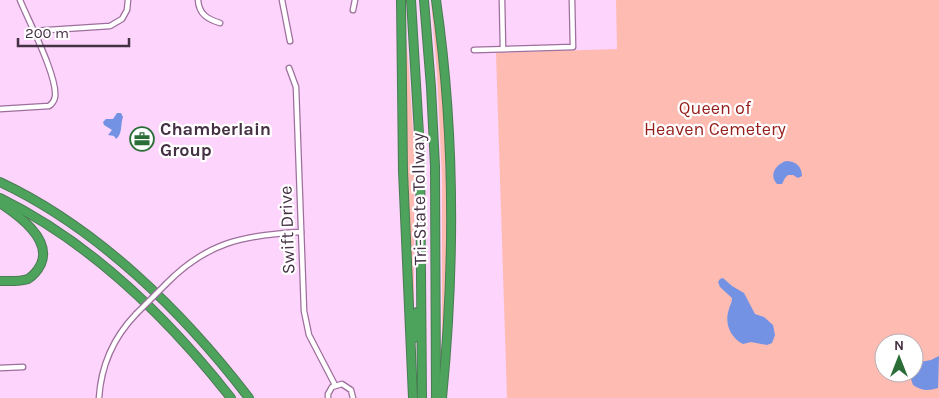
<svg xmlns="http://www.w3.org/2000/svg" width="939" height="398" font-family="Karla,sans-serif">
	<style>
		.green { fill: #febbb2; fill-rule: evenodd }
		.water { fill: #7492e4 }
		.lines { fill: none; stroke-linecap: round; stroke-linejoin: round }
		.minor-casing { stroke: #9d6f9c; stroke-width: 7 }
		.motorway-casing { stroke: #4a7b54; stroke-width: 10 }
		.minor { stroke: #fff; stroke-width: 4.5 }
		.motorway { stroke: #4da35c; stroke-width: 8 }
		.minor-bridge-casing { stroke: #9d6f9c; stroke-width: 7; stroke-linecap: butt }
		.minor-bridge { stroke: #fff; stroke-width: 4.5 }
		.labels { text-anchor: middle; stroke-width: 4.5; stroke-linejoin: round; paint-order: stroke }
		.park-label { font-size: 18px; fill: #951d1a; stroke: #fff }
		.poi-label { font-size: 18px; font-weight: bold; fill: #453144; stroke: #fff; text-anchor: start }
		.street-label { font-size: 18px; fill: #453144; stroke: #fff }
	</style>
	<rect width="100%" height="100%" fill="#fdd4fb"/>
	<g class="green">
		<path d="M431 0 435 20 442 76 448 166 445 167 446 173H449L448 272 442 354V177L437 74Z"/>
		<path d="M616 0H939V398H507L496 53 617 49ZM884 343H914V373H884Z"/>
		<path d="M406 37 409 70 414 147V322L406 174H408V168H405Z"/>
	</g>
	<g class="water">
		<path d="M117 113H121L123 117C120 125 123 133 116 139L114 136 108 135 112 130 104 125 103 122 106 119H113Z"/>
		<path d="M786 161C795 161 802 166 802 176L798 178 793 175H788L785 178 782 184H777C769 175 775 165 786 161Z"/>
		<path d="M723 278 732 286 744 293 755 314 764 317 773 325 775 335 772 343 767 345 751 342 743 344C730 337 724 323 729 309 730 305 732 303 732 298L720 287 718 282 720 279Z"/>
		<path d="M939 356 938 388C928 391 922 391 913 385L909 373H914V363L931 360Z"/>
	</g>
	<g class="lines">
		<g class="minor-casing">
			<g id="minor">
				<path d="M198 0C199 14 207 19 220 23"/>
				<path d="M282 0 290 41"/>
				<path d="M502 0 503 49"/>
				<path d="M353 10 355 0"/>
				<path d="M33 31 110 26 122 19 127 10 128 0"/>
				<path d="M474 50 573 47 572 0"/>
				<path d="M289 68 296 87 304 311 309 335 335 385"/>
				<path d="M0 109 49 106C52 104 54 102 55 97 58 77 28 20 20 0"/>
				<path d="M166 284C207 242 244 235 301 232"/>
				<path d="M0 368 23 367"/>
				<path d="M99 398C101 365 113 338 136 314"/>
				<path d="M328 398V394L332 387 342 384 351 390 353 398"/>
			</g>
		</g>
		<g class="motorway-casing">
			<g id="motorway">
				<path d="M401 0 403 171 413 398"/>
				<path d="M411 0 420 151 422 398"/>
				<path d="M424 0 431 87 435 166 436 398"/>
				<path d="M436 0C455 131 455 266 442 398"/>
				<path d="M0 182C98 228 184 313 249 398"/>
				<path d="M0 198C92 243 168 318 231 398"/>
				<path d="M0 203C18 215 52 239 41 264 38 270 33 276 28 279 19 282 9 281 0 281"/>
				<path d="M414 338 417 312"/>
			</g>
		</g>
		<use href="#minor" class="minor"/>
		<use href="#motorway" class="motorway"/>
		<g class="minor-bridge-casing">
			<path id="minor-bridge" d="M136 314 166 284"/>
		</g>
		<use href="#minor-bridge" class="minor-bridge"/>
	</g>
	<defs>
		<g id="office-ring" transform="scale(1.25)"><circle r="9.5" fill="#fff" stroke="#2a6d37" stroke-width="1.5"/><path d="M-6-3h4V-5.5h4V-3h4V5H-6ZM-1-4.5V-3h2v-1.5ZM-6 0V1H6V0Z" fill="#2a6d37"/></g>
	</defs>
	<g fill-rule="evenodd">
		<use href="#office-ring" x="142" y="139"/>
	</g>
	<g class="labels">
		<g class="park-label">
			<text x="715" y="114">Queen of<tspan x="715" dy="21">Heaven Cemetery</tspan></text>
		</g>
		<g class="poi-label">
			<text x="160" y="135">Chamberlain<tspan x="160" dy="21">Group</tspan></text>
		</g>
		<g class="street-label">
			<text transform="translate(419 199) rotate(-91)" y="6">Tri-State Tollway</text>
			<text transform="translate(287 230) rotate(-92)" y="6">Swift Drive</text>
		</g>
	</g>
	<g transform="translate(899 358)"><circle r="24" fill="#ffffff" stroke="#b5adb4"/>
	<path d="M0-4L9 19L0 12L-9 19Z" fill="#2a6d37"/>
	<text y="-8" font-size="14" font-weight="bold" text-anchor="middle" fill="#453144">N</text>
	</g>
	<path d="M18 38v8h111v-8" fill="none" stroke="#453144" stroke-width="2.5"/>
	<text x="25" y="38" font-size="15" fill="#453144" stroke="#ffffff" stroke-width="4" paint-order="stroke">200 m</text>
</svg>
